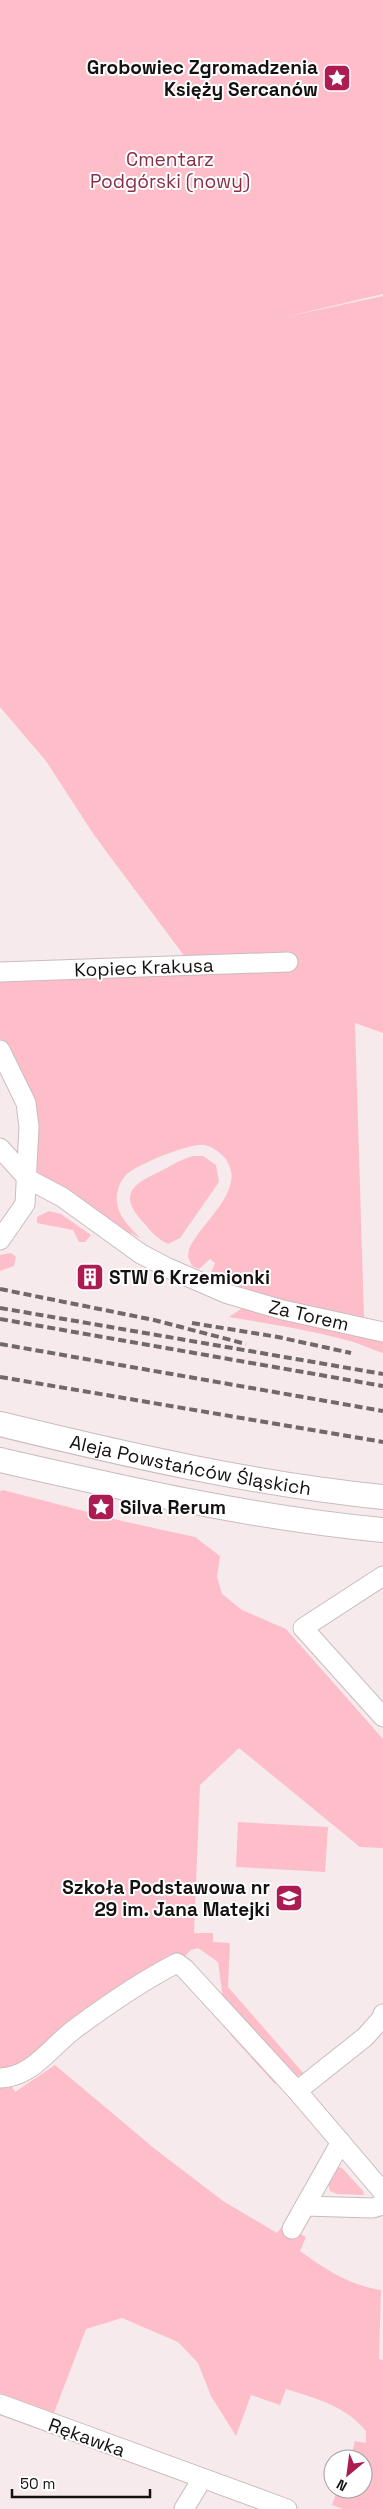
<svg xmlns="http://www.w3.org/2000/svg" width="383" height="2509" font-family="'Space Grotesk',sans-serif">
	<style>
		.green { fill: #fdbeca }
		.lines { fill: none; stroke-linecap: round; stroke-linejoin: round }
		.minor-casing { stroke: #c9bcbe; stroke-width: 21 }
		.major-casing { stroke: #c9bcbe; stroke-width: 26 }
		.minor { stroke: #fff; stroke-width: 19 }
		.major { stroke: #fff; stroke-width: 24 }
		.rail { stroke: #706869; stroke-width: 4; stroke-dasharray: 8 4; stroke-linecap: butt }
		.labels { text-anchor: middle; stroke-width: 4; stroke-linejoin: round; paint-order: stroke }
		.poi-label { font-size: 19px; font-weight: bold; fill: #151111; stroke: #fff; text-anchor: end }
		.park-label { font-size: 19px; fill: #852f48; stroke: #fff }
		.street-label { font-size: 19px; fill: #151111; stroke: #fff }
	</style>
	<rect width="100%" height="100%" fill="#f7eaed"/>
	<g class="green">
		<path d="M0 0H383V294L285 317 383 296V1033L355 1023 364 1318 313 1309 218 1280 211 1273 215 1263 210 1259 199 1269 192 1266 188 1257 189 1249C199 1227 228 1204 231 1181 233 1174 230 1166 226 1159 221 1153 212 1146 204 1145 190 1143 135 1165 125 1176 119 1183 116 1193 117 1201 118 1217 131 1228 141 1239L131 1233 127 1236 36 1171 5 1048 0 1038V974L194 969 94 835 46 761 0 707Z"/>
		<path d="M193 1156H203L216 1165 219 1182 180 1238 168 1244C157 1239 150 1230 142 1221 117 1193 135 1183 161 1171 171 1166 181 1159 193 1156Z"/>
		<path d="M49 1211 61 1214 91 1235 85 1242H79L73 1230 37 1223V1217Z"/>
		<path d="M11 1253 16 1257 14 1266 0 1271V1255Z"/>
		<path d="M244 1307 383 1340V1353C372 1350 361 1344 350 1341 310 1330 270 1324 229 1317Z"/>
		<path d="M3 1490 122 1521 195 1537 220 1556 217 1577 222 1594 242 1610 286 1629 383 1739V1848L360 1847 239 1748 200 1785 194 1933H213V1942L230 1943 228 1987 305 2075 295 2076 223 1999 218 1962 198 1948 191 1950 180 1961 44 2051 4 2073 15 2092 55 2065 155 2149 223 2201 277 2233 283 2225 306 2237 300 2251C328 2271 347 2284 381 2290L379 2359 383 2360V2509H343L332 2505 337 2491H341L342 2489H363V2459H350L355 2441 366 2443V2431C347 2407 316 2398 286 2389L280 2405 251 2395 236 2436 211 2396 198 2363 178 2342 122 2318 86 2329 54 2413 0 2393V1491Z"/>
		<path d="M238 1822 328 1827 325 1872 236 1867Z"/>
		<path d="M234 2033 278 2081 275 2084 230 2034Z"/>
		<path d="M337 2167 342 2168 363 2191 364 2195 337 2194 330 2191 328 2184Z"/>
	</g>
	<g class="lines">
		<g class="minor-casing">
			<g id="minor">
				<path d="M0 972 288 962"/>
				<path d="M0 1050 26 1103 29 1127 25 1204 0 1240"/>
				<path d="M0 1148 28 1179 62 1197 141 1254 168 1268 228 1294 283 1310 383 1332"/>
				<path d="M383 1576 303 1628 383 1717"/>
				<path d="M0 2078C33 2077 51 2046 76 2028 107 2005 142 1981 177 1963L185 1969 297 2091 383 2192"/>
				<path d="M297 2091 365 2037 382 2018 383 2014"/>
				<path d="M305 2206 372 2208 383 2205"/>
				<path d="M292 2229 341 2142"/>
				<path d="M0 2404 287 2509"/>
				<path d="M184 2509 202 2479"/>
			</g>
		</g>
		<g class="major-casing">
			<g id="major">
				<path id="s1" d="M0 1424C127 1455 253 1484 383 1497"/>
				<path d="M0 1460C127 1489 253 1518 383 1530"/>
			</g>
		</g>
		<use href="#minor" class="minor"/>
		<use href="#major" class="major"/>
		<g class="rail">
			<path d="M0 1289 154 1320 246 1344"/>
			<path d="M0 1308 383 1374"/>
			<path d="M0 1319 383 1386"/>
			<path d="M192 1323 278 1337 351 1353"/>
			<path d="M0 1344 383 1411"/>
			<path d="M0 1377 383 1442"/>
		</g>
	</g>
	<defs>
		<g id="sight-square" transform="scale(1.4375)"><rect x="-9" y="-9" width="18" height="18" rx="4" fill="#ac1b51" stroke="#fff"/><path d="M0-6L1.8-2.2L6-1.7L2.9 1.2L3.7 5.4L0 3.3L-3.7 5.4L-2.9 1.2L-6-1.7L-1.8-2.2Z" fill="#fff"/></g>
		<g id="building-square" transform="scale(1.4375)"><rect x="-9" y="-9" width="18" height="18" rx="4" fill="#ac1b51" stroke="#fff"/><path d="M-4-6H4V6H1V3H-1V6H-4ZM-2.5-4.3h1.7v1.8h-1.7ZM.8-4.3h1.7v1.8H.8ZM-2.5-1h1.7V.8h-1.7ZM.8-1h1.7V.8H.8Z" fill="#fff"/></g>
		<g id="school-square" transform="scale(1.4375)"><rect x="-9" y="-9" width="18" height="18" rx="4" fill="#ac1b51" stroke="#fff"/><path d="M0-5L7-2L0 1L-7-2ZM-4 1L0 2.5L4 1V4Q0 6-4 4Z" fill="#fff"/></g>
	</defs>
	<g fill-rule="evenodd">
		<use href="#sight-square" x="337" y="78"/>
		<use href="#building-square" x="90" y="1277"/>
		<use href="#sight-square" x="101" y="1507"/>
		<use href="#school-square" x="289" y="1898"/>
	</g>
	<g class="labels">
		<g class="poi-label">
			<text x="318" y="74">Grobowiec Zgromadzenia<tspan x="318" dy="22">Księży Sercanów</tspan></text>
			<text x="109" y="1284" text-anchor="start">STW 6 Krzemionki</text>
			<text x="120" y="1514" text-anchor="start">Silva Rerum</text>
			<text x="270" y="1894">Szkoła Podstawowa nr<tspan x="270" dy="22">29 im. Jana Matejki</tspan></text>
		</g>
		<g class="park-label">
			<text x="170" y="166">Cmentarz<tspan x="170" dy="22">Podgórski (nowy)</tspan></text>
		</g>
		<g class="street-label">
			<text transform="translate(144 967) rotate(-2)" y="7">Kopiec Krakusa</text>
			<text transform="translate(309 1315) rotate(13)" y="7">Za Torem</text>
			<text dy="7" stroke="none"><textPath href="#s1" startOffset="195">Aleja Powstańców Śląskich</textPath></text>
			<text transform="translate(87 2437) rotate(20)" y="7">Rękawka</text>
		</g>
	</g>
	<g transform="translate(348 2474) rotate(209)"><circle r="24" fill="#ffffff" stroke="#a1a0a0"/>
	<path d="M0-4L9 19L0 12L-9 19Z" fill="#ac1b51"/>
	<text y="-8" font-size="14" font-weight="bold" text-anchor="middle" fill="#151111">N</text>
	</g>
	<path d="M12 2489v8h138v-8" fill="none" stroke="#151111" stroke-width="2.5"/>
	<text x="20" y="2489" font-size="15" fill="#151111" stroke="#ffffff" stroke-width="4" paint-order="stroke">50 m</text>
</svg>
